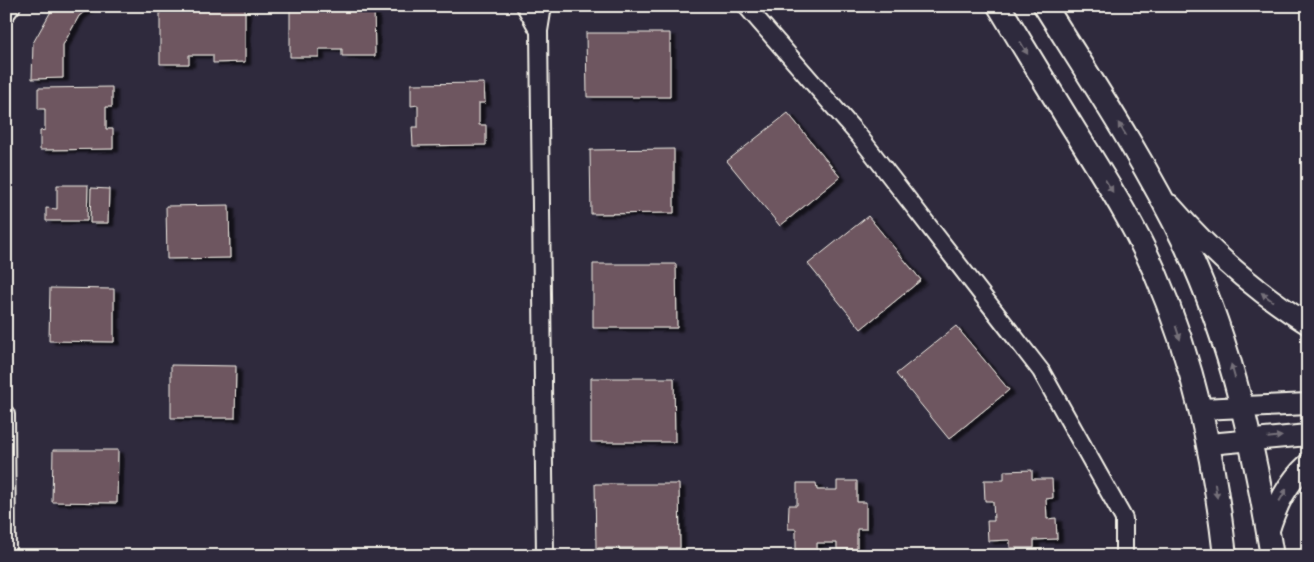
<svg xmlns="http://www.w3.org/2000/svg" width="1314" height="562" font-family="'Indie Flower',sans-serif">
	<style>
		.building { fill: #6e5660; stroke: #f4f1e8; filter: url(#shadow) }
		.lines { fill: none; stroke-linecap: round; stroke-linejoin: round }
		.minor-casing { stroke: #f4f1e8; stroke-width: 20 }
		.tertiary-casing { stroke: #f4f1e8; stroke-width: 24 }
		.secondary-casing { stroke: #f4f1e8; stroke-width: 26 }
		.minor { stroke: #2f2a3d; stroke-width: 16 }
		.tertiary { stroke: #2f2a3d; stroke-width: 20 }
		.secondary { stroke: #2f2a3d; stroke-width: 22 }
		.oneway { fill: #747079 }
	</style>
	<defs>
		<filter id="shadow"><feDropShadow dx="5.5" dy="3" stdDeviation="1" flood-color="#0009"/></filter>
	</defs>
	<rect width="100%" height="100%" fill="#2f2a3d"/>
	<filter id="ink" filterUnits="userSpaceOnUse"><feTurbulence type="fractalNoise" baseFrequency=".02" numOctaves="2"/><feDisplacementMap in="SourceGraphic" scale="10" xChannelSelector="R" yChannelSelector="G"/><feConvolveMatrix kernelMatrix="1 2 1 2 8 2 1 2 1" color-interpolation-filters="sRGB"/></filter>
	<g filter="url(#ink)">
		<g class="building">
			<path d="M54 6H92L79 16 63 45V78L32 79 33 43Z"/>
			<path d="M160 6H245V62L213 63V55H189V64H160Z"/>
			<path d="M290 6H374L375 56H342V49H319V57H290Z"/>
			<path d="M586 33H670V97H587Z"/>
			<path d="M484 83 485 103H479V125H486V145L413 146 412 127H418V105L411 106V84Z"/>
			<path d="M112 87V107H106V129H113V149L40 150V131L45 130V109H38V88Z"/>
			<path d="M788 113 840 177 780 226 727 161Z"/>
			<path d="M674 149V213L591 214 590 150Z"/>
			<path d="M57 185H88L87 221H46V208L57 209Z"/>
			<path d="M91 188 109 189 108 223H90Z"/>
			<path d="M229 205 230 258 167 259 166 206Z"/>
			<path d="M868 216 921 280 861 329 808 264Z"/>
			<path d="M593 264H676L677 328H593Z"/>
			<path d="M50 288 114 289V342L49 341Z"/>
			<path d="M956 326 1009 390 949 439 896 374Z"/>
			<path d="M171 365 236 366 235 418H171Z"/>
			<path d="M591 378H674L675 442H591Z"/>
			<path d="M53 450H118L117 503 52 502Z"/>
			<path d="M1032 470V479H1052L1053 498 1046 499 1047 519 1056 518 1057 539 1034 540V548H1010V540L988 541 987 521H994L993 501H985L984 480H1004V471Z"/>
			<path d="M837 481H857V502H866V529H857V549H837V543H817V551H796V529H788L789 505H797V483H816L817 490H837Z"/>
			<path d="M595 484H679L680 548H596Z"/>
		</g>
		<g class="lines">
			<g class="minor-casing">
				<g id="minor">
					<path d="M525 6 539 31"/>
					<path d="M543 6 539 31 545 556"/>
					<path d="M746 6 859 136 1041 371 1124 519V556"/>
					<path d="M6 14 12 6"/>
					<path d="M6 414 7 556"/>
				</g>
			</g>
			<g class="tertiary-casing">
				<g id="tertiary">
					<path d="M1170 205C1210 251 1256 292 1308 324"/>
					<path d="M1201 409 1308 404"/>
					<path d="M1209 444 1308 435"/>
					<path d="M1268 533C1276 506 1287 483 1308 464"/>
				</g>
			</g>
			<g class="secondary-casing">
				<g id="secondary">
					<path d="M999 6C1026 51 1054 97 1082 142 1108 184 1134 225 1154 270 1194 362 1214 457 1225 556"/>
					<path d="M1045 6C1094 84 1145 161 1185 244 1232 344 1254 447 1272 556"/>
				</g>
			</g>
			<use href="#minor" class="minor"/>
			<use href="#tertiary" class="tertiary"/>
			<use href="#secondary" class="secondary"/>
		</g>
		<defs><path id="oneway-solid" d="M-6-.8H1V-3.2L6.5 0L1 3.2V.8H-6Z" transform="scale(1.25)"/></defs>
		<g class="oneway">
			<use href="#oneway-solid" transform="translate(1024 48) rotate(59)"/>
			<use href="#oneway-solid" transform="translate(1122 129) rotate(-122)"/>
			<use href="#oneway-solid" transform="translate(1109 186) rotate(58)"/>
			<use href="#oneway-solid" transform="translate(1267 297) rotate(-143)"/>
			<use href="#oneway-solid" transform="translate(1178 333) rotate(72)"/>
			<use href="#oneway-solid" transform="translate(1233 371) rotate(-106)"/>
			<use href="#oneway-solid" transform="translate(1275 437) rotate(-6)"/>
			<use href="#oneway-solid" transform="translate(1216 491) rotate(81)"/>
			<use href="#oneway-solid" transform="translate(1283 495) rotate(-60)"/>
		</g>
	</g>
	<rect width="1314" height="562" fill="none" stroke="#2f2a3d" stroke-width="25"/>
	<rect x="12" y="12" width="1289" height="537" fill="none" stroke="#f4f1e8" stroke-width="2" filter="url(#ink)"/>
</svg>
